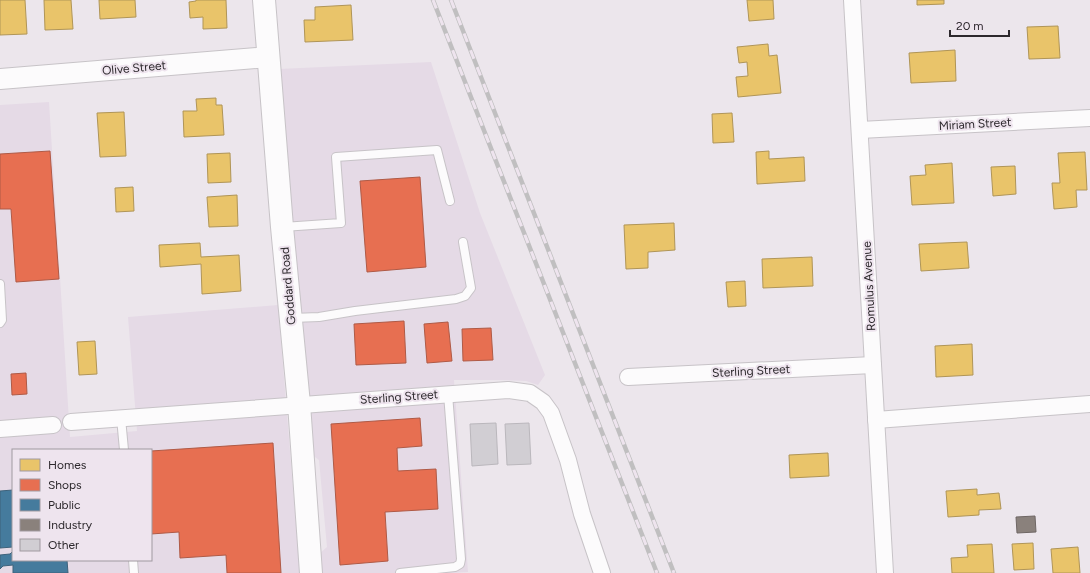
<svg xmlns="http://www.w3.org/2000/svg" width="1090" height="573" font-family="Figtree,sans-serif">
	<style>
		.built { fill: #e5dae6; fill-rule: evenodd }
		.homes { fill: #e9c46a; stroke: #b09557 }
		.shops { fill: #e76f51; stroke: #af5a46 }
		.public { fill: #457b9d; stroke: #3e627b }
		.industry { fill: #8a817c; stroke: #6e6664 }
		.building { fill: #d1ced3; stroke: #bab7bc }
		.lines { fill: none; stroke-linecap: round; stroke-linejoin: round }
		.service-casing { stroke: #c7c3c7; stroke-width: 10 }
		.minor-casing { stroke: #c7c3c7; stroke-width: 18 }
		.tertiary-casing { stroke: #c7c3c7; stroke-width: 22 }
		.secondary-casing { stroke: #c7c3c7; stroke-width: 24 }
		.service { stroke: #fcfbfc; stroke-width: 8 }
		.minor { stroke: #fcfbfc; stroke-width: 16 }
		.tertiary { stroke: #fcfbfc; stroke-width: 20 }
		.secondary { stroke: #fcfbfc; stroke-width: 22 }
		.rail-casing { stroke: #c0bfc0; stroke-width: 4.5 }
		.rail { stroke: #eee4ee; stroke-width: 3; stroke-dasharray: 9; stroke-linecap: butt }
		.labels { text-anchor: middle; stroke-width: 4; stroke-linejoin: round; paint-order: stroke }
		.street-label { font-size: 12px; fill: #2c282c; stroke: #eee4ee }
	</style>
	<rect width="100%" height="100%" fill="#ece6ec"/>
	<g class="built">
		<path d="M431 62 480 213 545 375 538 385 526 381 502 380H454L468 572 450 573H321L319 554 327 547 319 460 311 454 279 69Z"/>
		<path d="M49 102 70 437 137 431 128 317 278 305 300 573H0V105ZM13 450H151V560H13Z"/>
	</g>
	<g class="homes">
		<path d="M0 0H25L27 34 0 35Z"/>
		<path d="M44 0H71L73 29 45 30Z"/>
		<path d="M99 0H135L136 17 100 19Z"/>
		<path d="M196 0H226L227 28 203 29V17L190 18 189 2 196 1Z"/>
		<path d="M747 0H773L774 19 749 21Z"/>
		<path d="M917 0H944V4L917 5Z"/>
		<path d="M351 5 353 40 305 42 304 20H315V7Z"/>
		<path d="M1058 26 1060 58 1029 59 1027 27Z"/>
		<path d="M768 44 769 56 777 55 781 93 738 97 736 77 748 76 747 62 739 63 737 47Z"/>
		<path d="M955 50 956 81 911 83 909 53Z"/>
		<path d="M216 98V105H222L224 135 184 137 183 111H197L196 99Z"/>
		<path d="M124 112 126 156 100 157 97 113Z"/>
		<path d="M732 113 734 142 713 143 712 114Z"/>
		<path d="M769 151V159L804 157 805 181 757 184 756 152Z"/>
		<path d="M1085 152 1087 190H1076L1077 207 1054 209 1052 183H1060L1058 153Z"/>
		<path d="M230 153 231 182 208 183 207 154Z"/>
		<path d="M952 163 954 203 912 205 910 176 926 175 925 165Z"/>
		<path d="M1015 166 1016 194 993 196 991 167Z"/>
		<path d="M133 187 134 211 116 212 115 188Z"/>
		<path d="M237 195 238 226 209 227 207 197Z"/>
		<path d="M674 223 675 250 648 252V268L626 269 624 225Z"/>
		<path d="M967 242 969 268 921 271 919 244Z"/>
		<path d="M200 243 201 257 239 255 241 291 202 294 201 264 160 267 159 245Z"/>
		<path d="M812 257 813 286 763 288 762 259Z"/>
		<path d="M745 281 746 306 728 307 726 282Z"/>
		<path d="M95 341 97 374 79 375 77 342Z"/>
		<path d="M972 344 973 375 936 377 935 346Z"/>
		<path d="M828 453 829 476 790 478 789 455Z"/>
		<path d="M977 489V495L999 493 1001 509 979 510V515L948 517 946 491Z"/>
		<path d="M1033 543 1034 569 1014 570 1012 544Z"/>
		<path d="M992 544 994 573H952L951 558 968 557 967 545Z"/>
		<path d="M1078 547 1080 573H1053L1051 549Z"/>
	</g>
	<g class="shops">
		<path d="M50 151 59 279 16 282 11 209H0V154Z"/>
		<path d="M420 177 426 267 367 272 360 181Z"/>
		<path d="M404 321 406 363 356 365 354 324Z"/>
		<path d="M448 322 452 361 427 363 424 324Z"/>
		<path d="M491 328 493 360 463 361 462 329Z"/>
		<path d="M26 373 27 394 12 395 11 374Z"/>
		<path d="M420 418 422 446 397 448 398 471 436 469 438 509 385 512 388 561 340 565 331 424Z"/>
		<path d="M273 443 281 573H227L226 555 180 558 179 532 151 534V451Z"/>
	</g>
	<g class="public">
		<path d="M13 490V547L0 548V491Z"/>
		<path d="M13 551V560H67L68 573H13V565L3 566 0 569V555L10 554Z"/>
	</g>
	<path class="industry" d="M1035 516 1036 532 1017 533 1016 517Z"/>
	<g class="building">
		<path d="M496 423 498 464 472 466 470 424Z"/>
		<path d="M529 423 531 464 507 465 505 424Z"/>
	</g>
	<g class="lines">
		<g class="service-casing">
			<g id="service">
				<path d="M283 227 341 223 336 157 437 150 450 201"/>
				<path d="M0 284 2 320 0 323"/>
				<path d="M292 318 319 317 355 311 456 299 465 296 471 288 463 242"/>
				<path d="M121 418 124 450"/>
				<path d="M133 560 134 573"/>
				<path d="M400 573 455 567 460 564 461 559 448 394"/>
			</g>
		</g>
		<g class="minor-casing">
			<g id="minor">
				<path d="M852 0 885 573"/>
				<path d="M860 130 1090 118"/>
				<path d="M628 377 873 365"/>
				<path d="M876 420 1090 404"/>
				<path d="M71 422 508 390 530 393 543 402 551 413 568 460 582 514 602 573"/>
				<path d="M0 429 53 425"/>
			</g>
		</g>
		<g class="tertiary-casing">
			<path id="tertiary" d="M0 79 269 57"/>
		</g>
		<g class="secondary-casing">
			<path id="secondary" d="M264 0 282 227 299 404 311 573"/>
		</g>
		<use href="#service" class="service"/>
		<use href="#minor" class="minor"/>
		<use href="#tertiary" class="tertiary"/>
		<use href="#secondary" class="secondary"/>
		<g class="rail-casing">
			<g id="rail">
				<path d="M433 0 657 573"/>
				<path d="M451 0 674 573"/>
			</g>
		</g>
		<use href="#rail" class="rail"/>
	</g>
	<g class="labels">
		<g class="street-label">
			<text transform="translate(134 68) rotate(-5)" y="4">Olive Street</text>
			<text transform="translate(975 124) rotate(-3)" y="4">Miriam Street</text>
			<text transform="translate(288 286) rotate(-95)" y="4">Goddard Road</text>
			<text transform="translate(869 286) rotate(-93)" y="4">Romulus Avenue</text>
			<text transform="translate(751 371) rotate(-3)" y="4">Sterling Street</text>
			<text transform="translate(399 397) rotate(-4)" y="4">Sterling Street</text>
		</g>
	</g>
	<rect x="12" y="449" width="140" height="112" fill="#eee4ee" stroke="#a099a0"/>
	<rect x="20" y="459" width="20" height="12" fill="#e9c46a" stroke="#a099a0"/>
	<text x="48" y="469" font-size="12" fill="#2c282c">Homes</text>
	<rect x="20" y="479" width="20" height="12" fill="#e76f51" stroke="#a099a0"/>
	<text x="48" y="489" font-size="12" fill="#2c282c">Shops</text>
	<rect x="20" y="499" width="20" height="12" fill="#457b9d" stroke="#a099a0"/>
	<text x="48" y="509" font-size="12" fill="#2c282c">Public</text>
	<rect x="20" y="519" width="20" height="12" fill="#8a817c" stroke="#a099a0"/>
	<text x="48" y="529" font-size="12" fill="#2c282c">Industry</text>
	<rect x="20" y="539" width="20" height="12" fill="#d1ced3" stroke="#a099a0"/>
	<text x="48" y="549" font-size="12" fill="#2c282c">Other</text>
	<path d="M950 30v6h59v-6" fill="none" stroke="#2c282c" stroke-width="2"/>
	<text x="956" y="30" font-size="12" fill="#2c282c" stroke="#eee4ee" stroke-width="3" paint-order="stroke">20 m</text>
</svg>
